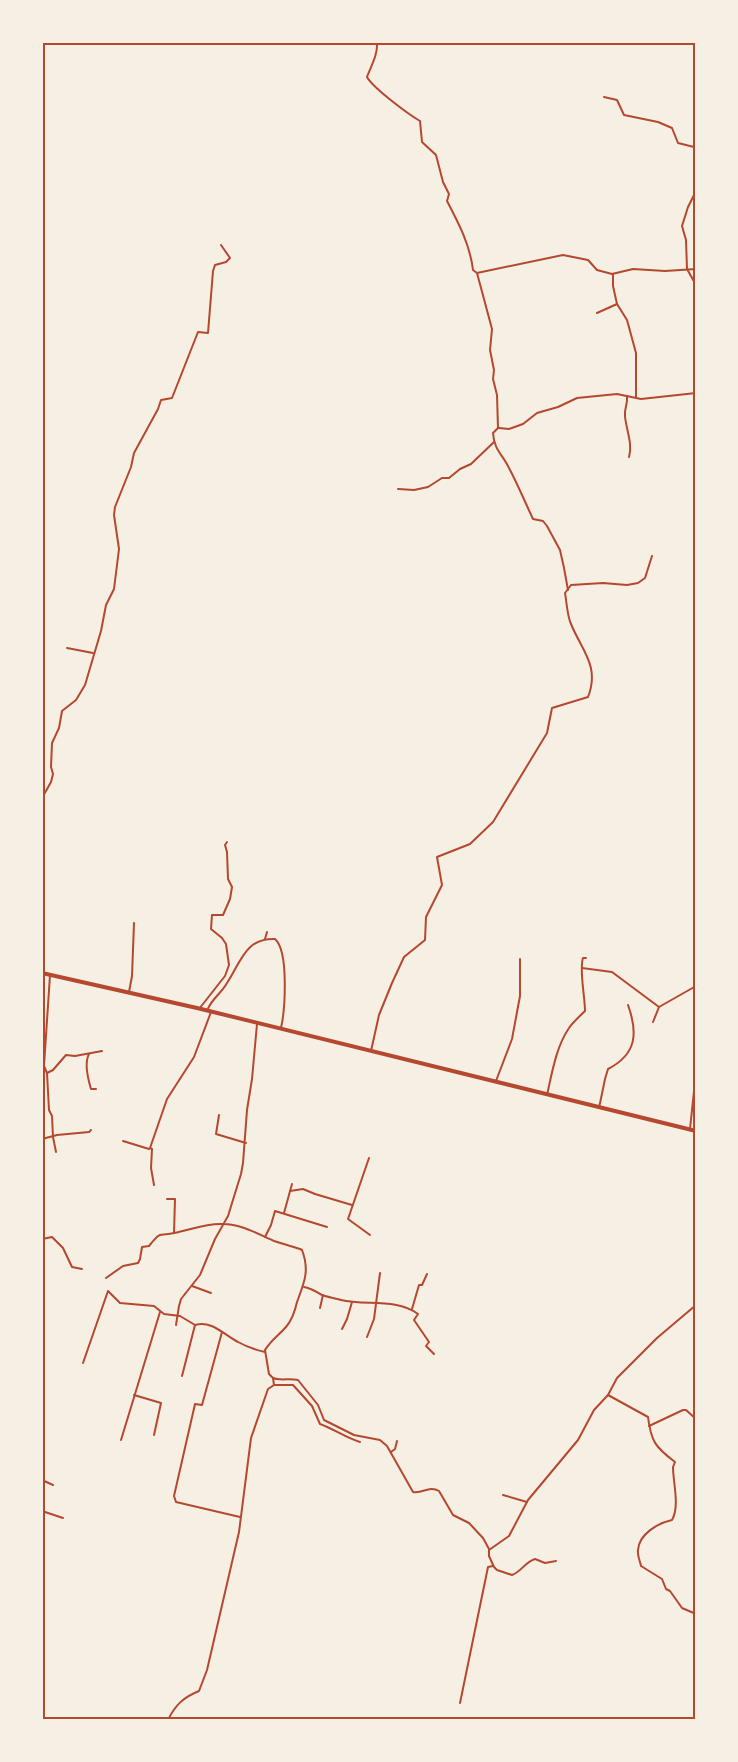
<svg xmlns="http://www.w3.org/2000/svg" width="738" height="1762" font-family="'Nunito Sans',sans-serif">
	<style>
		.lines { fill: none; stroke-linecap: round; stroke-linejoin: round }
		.minor { stroke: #b5482f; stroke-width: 2 }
		.trunk { stroke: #b5482f; stroke-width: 4 }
		.neatline { fill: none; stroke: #b5482f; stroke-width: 2 }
	</style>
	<rect width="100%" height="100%" fill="#f6efe4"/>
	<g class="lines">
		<g class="minor">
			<path d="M377 42C378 55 371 66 367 77 373 88 408 114 420 121L422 142 436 155 443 182 449 194 447 201C459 224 470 245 473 270L477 273"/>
			<path d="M604 97 617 100 624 115 658 122 672 128 678 143 694 147 696 150"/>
			<path d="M696 169 695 193 688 207 682 226 686 240 687 269 696 285"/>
			<path d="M613 274V286L617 304 627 320 636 353V397"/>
			<path d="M597 313 617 304"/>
			<path d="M627 396C628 404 624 409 625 416 626 429 633 444 629 457"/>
			<path d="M499 428 509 429 523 424 537 413 558 407 577 398 617 394 641 399 696 393"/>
			<path d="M398 489 414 490 428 487 442 478H449L460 469 471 464 494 442"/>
			<path d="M568 590 564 568 560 550 547 526 543 521 533 519C525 502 518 485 509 468 503 455 494 450 493 433L498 428 497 395 493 379 494 370 490 350 492 329 477 273 563 255 588 260 597 270 612 274 633 269 665 271 696 269"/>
			<path d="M67 648 93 653"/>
			<path d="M42 798 51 782 53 774 51 767 52 743 59 728 62 711 76 700 85 685 101 631 106 605 114 589 119 549 114 515 115 507 131 467 134 453 158 409 161 400 172 398 198 332 208 333 213 271 215 265 226 262 230 258 221 245"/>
			<path d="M265 939 267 932"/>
			<path d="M582 968 612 972 659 1007 696 986"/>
			<path d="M50 975 44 1066 47 1073 49 1110 52 1116 53 1137 56 1152"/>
			<path d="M129 992 132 976 134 923"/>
			<path d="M199 1009 225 976 229 965 226 944 222 938 211 929 212 915H223L230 899 232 887 228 879 227 852 225 845 227 842"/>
			<path d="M207 1011C211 999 221 994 227 983 241 962 245 938 275 939 289 951 285 1010 281 1028"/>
			<path d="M653 1022 659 1007"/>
			<path d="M371 1051 379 1015 392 983 404 957 425 940 426 917 442 885 437 857 470 844 493 822 547 733 552 708 588 697C600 666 582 651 571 624 567 615 567 604 565 593L571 585 603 583 627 585 638 583 645 578 652 556"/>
			<path d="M89 1054C84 1063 88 1079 91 1089H96"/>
			<path d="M47 1073 53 1070 66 1055 75 1056 102 1051"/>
			<path d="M496 1081 512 1039 520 996V959"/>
			<path d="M547 1095C552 1073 556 1047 569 1028 573 1022 580 1016 585 1011 585 997 579 969 583 958H586"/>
			<path d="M599 1108 605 1079 608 1069C637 1054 638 1033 628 1005"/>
			<path d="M219 1115 216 1134 246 1143"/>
			<path d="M690 1129 694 1091"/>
			<path d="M42 1139 57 1135 89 1132 91 1130"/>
			<path d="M123 1141 149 1149"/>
			<path d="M369 1158 348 1219 370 1235"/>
			<path d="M154 1185 151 1168 152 1149 150 1148 167 1099 194 1057 211 1012"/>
			<path d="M290 1191 303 1189 315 1194 352 1205"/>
			<path d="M167 1199H175L174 1233"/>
			<path d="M284 1213 292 1184"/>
			<path d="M265 1237 271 1225 275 1211 327 1227"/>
			<path d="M42 1239 52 1237 63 1248 72 1267 82 1269"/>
			<path d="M106 1278 123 1266 138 1263 140 1259 142 1247 149 1246C162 1230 157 1237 174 1233 190 1230 206 1223 223 1224 241 1224 258 1234 274 1241 283 1244 291 1246 300 1249L302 1250C310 1271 304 1283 297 1302 295 1311 292 1320 286 1327 279 1335 271 1340 265 1350L269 1374 273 1378 274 1385"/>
			<path d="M192 1286 211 1293"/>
			<path d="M304 1287C311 1288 315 1291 322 1295 327 1297 335 1298 341 1300 366 1306 396 1298 418 1314L414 1320 429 1342 426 1346 434 1354"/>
			<path d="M320 1308 323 1295"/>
			<path d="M412 1309 419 1285H422L427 1274"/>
			<path d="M176 1325 179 1306 181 1299 200 1275 215 1239 228 1216 241 1174 243 1163 247 1110 252 1079 257 1024"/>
			<path d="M342 1329 347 1319 352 1302"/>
			<path d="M222 1332 202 1405 195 1404 174 1496 176 1502 240 1517"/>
			<path d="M367 1337 374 1319 380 1273"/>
			<path d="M83 1363 108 1291 120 1303 154 1306 164 1314 180 1316 195 1325C212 1320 224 1335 238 1342 247 1347 256 1350 265 1352"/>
			<path d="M182 1376 195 1325"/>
			<path d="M273 1378C280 1381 289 1378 298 1380L318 1405 324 1420 354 1435 380 1440 387 1446 413 1492C423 1494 429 1485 439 1491L453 1515 469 1523 483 1538 489 1549V1556L494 1567 497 1570 512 1575C521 1572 525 1562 535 1559L545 1563 556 1561"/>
			<path d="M134 1395 161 1403 154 1435"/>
			<path d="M608 1395 648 1417C651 1441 655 1447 675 1462L673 1467C673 1483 680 1506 672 1520 658 1523 639 1534 638 1550 637 1555 640 1561 641 1566L662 1579 666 1589 670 1591 682 1608 696 1614"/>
			<path d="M649 1426 683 1410H686L696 1419"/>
			<path d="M121 1440 160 1312"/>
			<path d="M391 1452 395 1449 397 1441"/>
			<path d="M42 1480 53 1485"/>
			<path d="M503 1495 527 1502"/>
			<path d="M42 1511 63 1518"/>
			<path d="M489 1550 509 1536 528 1500 578 1440 594 1410 608 1395 617 1378 657 1338 696 1305"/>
			<path d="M460 1703 488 1567 493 1566"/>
			<path d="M168 1720C175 1705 184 1697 199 1691L207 1670 239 1532 251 1438 268 1389 274 1385H293L312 1406 320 1424C334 1429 346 1438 360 1442"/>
		</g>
		<path class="trunk" d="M42 973 197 1008 696 1131"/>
	</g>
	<rect width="738" height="1762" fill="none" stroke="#f6efe4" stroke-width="88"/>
	<rect x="44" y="44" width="650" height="1674" class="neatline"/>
</svg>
